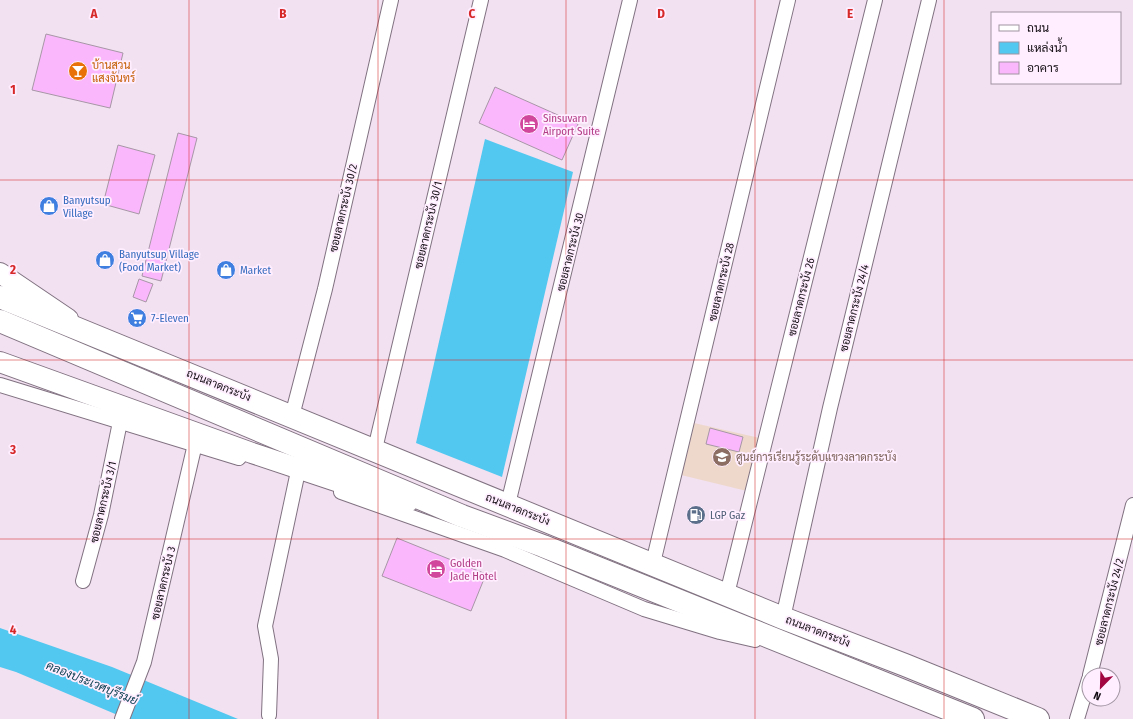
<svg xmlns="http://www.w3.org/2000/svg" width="1133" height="719" font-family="'Fira Sans Condensed',Sarabun,sans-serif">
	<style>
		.education { fill: #eed8cc }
		.water { fill: #52c7f0 }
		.building { fill: #fbb7fc; stroke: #a797a6 }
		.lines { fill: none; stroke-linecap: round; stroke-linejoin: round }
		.minor-casing { stroke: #817281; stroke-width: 16 }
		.secondary-casing { stroke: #817281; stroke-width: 22 }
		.primary-casing { stroke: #817281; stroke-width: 24 }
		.minor { stroke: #fff; stroke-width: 14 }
		.secondary { stroke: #fff; stroke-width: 20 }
		.primary { stroke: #fff; stroke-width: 22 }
		.grid { fill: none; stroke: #d62828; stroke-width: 1; stroke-opacity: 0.55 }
		.labels { text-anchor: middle; stroke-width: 3.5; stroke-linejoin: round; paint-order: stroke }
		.food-label { font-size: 11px; fill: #c56008; stroke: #fef; text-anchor: start }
		.hotel-label { font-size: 11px; fill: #b23c85; stroke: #fef; text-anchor: start }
		.shop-label { font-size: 11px; fill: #366cbe; stroke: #fef; text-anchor: start }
		.street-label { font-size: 11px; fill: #130d13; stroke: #fef }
		.education-label { font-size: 11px; fill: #785e54; stroke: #fef; text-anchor: start }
		.service-label { font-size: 11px; fill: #4e5e75; stroke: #fef; text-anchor: start }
		.water-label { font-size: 12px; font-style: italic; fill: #104354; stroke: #fef }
		.grid-label { font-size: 13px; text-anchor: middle; font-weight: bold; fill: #d62828; stroke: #fef; stroke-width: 3.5; stroke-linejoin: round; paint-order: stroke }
	</style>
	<rect width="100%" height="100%" fill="#f2e1f1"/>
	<path class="education" d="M694 423 764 439 751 492 681 475Z"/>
	<g class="water">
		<path d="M485 139 573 172 502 477 416 443Z"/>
		<path d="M0 628 112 667 238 719H127L16 672 0 667Z"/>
	</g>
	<g class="building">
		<path d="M46 34 123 53 110 108 32 90Z"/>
		<path d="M495 87 578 124 562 160 479 123Z"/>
		<path d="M178 133 197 138 161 281 142 276Z"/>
		<path d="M118 145 155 155 139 214 103 204Z"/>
		<path d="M139 279 153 284 146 302 133 297Z"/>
		<path d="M710 428 743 437 739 452 706 444Z"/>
		<path d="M397 538 486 574 471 611 382 576Z"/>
	</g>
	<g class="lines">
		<g class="minor-casing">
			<g id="minor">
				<path d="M0 385 239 458"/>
				<path d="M292 416 325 289 391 0"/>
				<path d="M375 449 481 0"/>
				<path d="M341 492 505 550 644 609 720 632 755 640"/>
				<path d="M508 504 630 0"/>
				<path d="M653 563 788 0"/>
				<path d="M83 581 101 515 120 422"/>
				<path d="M727 594 875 0"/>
				<path d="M783 618 830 408 929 0"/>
				<path d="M1090 675 1133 505"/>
				<path d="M269 715 271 659 265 626 297 476"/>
				<path d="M122 719 144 662 195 444"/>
				<path d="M1077 719 1089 679"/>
			</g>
		</g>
		<g class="secondary-casing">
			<g id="secondary">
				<path d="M0 273 68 319"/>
				<path d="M0 362 252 453 345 484 409 501"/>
			</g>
		</g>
		<g class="primary-casing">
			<g id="primary">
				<path d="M0 297 783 618 905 665 1038 719"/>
				<path d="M0 321 462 516 543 546 973 719"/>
			</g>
		</g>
		<use href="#minor" class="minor"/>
		<use href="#secondary" class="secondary"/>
		<use href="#primary" class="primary"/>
	</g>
	<path class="grid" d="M189 0V719M378 0V719M566 0V719M755 0V719M944 0V719M0 180H1133M0 360H1133M0 539H1133"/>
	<defs>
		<g id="bar-disc" transform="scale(1)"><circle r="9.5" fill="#e8710a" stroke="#fef"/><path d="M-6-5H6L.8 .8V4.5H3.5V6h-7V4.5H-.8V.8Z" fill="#fff"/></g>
		<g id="hotel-disc" transform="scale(1)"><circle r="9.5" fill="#d1479c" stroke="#fef"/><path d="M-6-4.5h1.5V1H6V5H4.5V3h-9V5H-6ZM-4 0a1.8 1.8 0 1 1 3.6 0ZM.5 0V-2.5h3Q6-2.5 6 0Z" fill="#fff"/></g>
		<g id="shop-disc" transform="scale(1)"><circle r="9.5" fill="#3f7fe0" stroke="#fef"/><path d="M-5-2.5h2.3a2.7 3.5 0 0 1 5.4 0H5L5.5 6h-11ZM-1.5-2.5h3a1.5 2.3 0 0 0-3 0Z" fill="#fff"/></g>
		<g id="supermarket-disc" transform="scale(1)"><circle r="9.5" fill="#3f7fe0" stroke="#fef"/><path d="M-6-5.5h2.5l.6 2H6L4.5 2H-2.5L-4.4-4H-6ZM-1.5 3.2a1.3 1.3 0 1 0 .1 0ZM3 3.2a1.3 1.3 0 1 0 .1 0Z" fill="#fff"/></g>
		<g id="school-disc" transform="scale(1)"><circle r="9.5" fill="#8d6e63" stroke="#fef"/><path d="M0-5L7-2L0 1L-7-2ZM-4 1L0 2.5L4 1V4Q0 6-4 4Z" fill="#fff"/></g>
		<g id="fuel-disc" transform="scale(1)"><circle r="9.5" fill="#5c6f8a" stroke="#fef"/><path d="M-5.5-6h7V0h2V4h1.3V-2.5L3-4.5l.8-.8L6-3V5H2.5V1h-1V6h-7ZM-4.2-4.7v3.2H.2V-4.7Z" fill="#fff"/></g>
	</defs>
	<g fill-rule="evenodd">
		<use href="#bar-disc" x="78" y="71"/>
		<use href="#hotel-disc" x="529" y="124"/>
		<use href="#shop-disc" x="49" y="206"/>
		<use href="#shop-disc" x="105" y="260"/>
		<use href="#shop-disc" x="226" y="270"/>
		<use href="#supermarket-disc" x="137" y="318"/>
		<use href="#school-disc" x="722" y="457"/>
		<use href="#fuel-disc" x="696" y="515"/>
		<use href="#hotel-disc" x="436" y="569"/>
	</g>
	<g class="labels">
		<g class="food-label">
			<text x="92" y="69">บ้านสวน<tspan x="92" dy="13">แสงจันทร์</tspan></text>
		</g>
		<g class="hotel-label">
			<text x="543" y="122">Sinsuvarn<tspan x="543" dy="13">Airport Suite</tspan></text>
			<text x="450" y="567">Golden<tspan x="450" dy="13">Jade Hotel</tspan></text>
		</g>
		<g class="shop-label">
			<text x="63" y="204">Banyutsup<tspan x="63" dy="13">Village</tspan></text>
			<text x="119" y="258">Banyutsup Village<tspan x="119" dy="13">(Food Market)</tspan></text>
			<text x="240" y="274">Market</text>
			<text x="151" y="322">7-Eleven</text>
		</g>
		<g class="street-label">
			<text transform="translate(343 208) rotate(-77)" y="4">ซอยลาดกระบัง 30/2</text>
			<text transform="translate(428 225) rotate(-77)" y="4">ซอยลาดกระบัง 30/1</text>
			<text transform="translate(570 252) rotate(-76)" y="4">ซอยลาดกระบัง 30</text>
			<text transform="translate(721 282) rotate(-77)" y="4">ซอยลาดกระบัง 28</text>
			<text transform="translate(801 297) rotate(-76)" y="4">ซอยลาดกระบัง 26</text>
			<text transform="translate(854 308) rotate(-76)" y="4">ซอยลาดกระบัง 24/4</text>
			<text transform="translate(219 385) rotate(22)" y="4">ถนนลาดกระบัง</text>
			<text transform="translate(103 502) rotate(-77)" y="4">ซอยลาดกระบัง 3/1</text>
			<text transform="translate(518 509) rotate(22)" y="4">ถนนลาดกระบัง</text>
			<text transform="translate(163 583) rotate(-77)" y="4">ซอยลาดกระบัง 3</text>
			<text transform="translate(1109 602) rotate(-76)" y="4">ซอยลาดกระบัง 24/2</text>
			<text transform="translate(818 631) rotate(21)" y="4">ถนนลาดกระบัง</text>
		</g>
		<g class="education-label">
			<text x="736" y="461">ศูนย์การเรียนรู้ระดับแขวงลาดกระบัง</text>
		</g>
		<g class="service-label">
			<text x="710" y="519">LGP Gaz</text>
		</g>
		<g class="water-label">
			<text transform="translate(92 683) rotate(22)" y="4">คลองประเวศบุรีรมย์</text>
		</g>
	</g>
	<g class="grid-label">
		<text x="94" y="18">A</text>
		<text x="283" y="18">B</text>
		<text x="472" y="18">C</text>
		<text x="661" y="18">D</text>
		<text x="850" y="18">E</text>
		<text x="13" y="94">1</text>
		<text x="13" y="274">2</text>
		<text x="13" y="454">3</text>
		<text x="13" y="634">4</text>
	</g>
	<rect x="991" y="12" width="130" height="72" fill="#ffeeff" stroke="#a194a1"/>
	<rect x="999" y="25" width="20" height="6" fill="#ffffff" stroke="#a194a1"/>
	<text x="1027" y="32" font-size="12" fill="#130d13">ถนน</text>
	<rect x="999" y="42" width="20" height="12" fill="#52c7f0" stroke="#a194a1"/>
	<text x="1027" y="52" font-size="12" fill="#130d13">แหล่งน้ำ</text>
	<rect x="999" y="62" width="20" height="12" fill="#fbb7fc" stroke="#a194a1"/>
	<text x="1027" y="72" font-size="12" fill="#130d13">อาคาร</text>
	<g transform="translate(1101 687) rotate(203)"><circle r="19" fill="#ffeeff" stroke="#a194a1"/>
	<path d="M0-3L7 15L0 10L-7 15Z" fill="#a10440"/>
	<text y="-6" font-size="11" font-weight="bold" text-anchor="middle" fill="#130d13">N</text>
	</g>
</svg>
